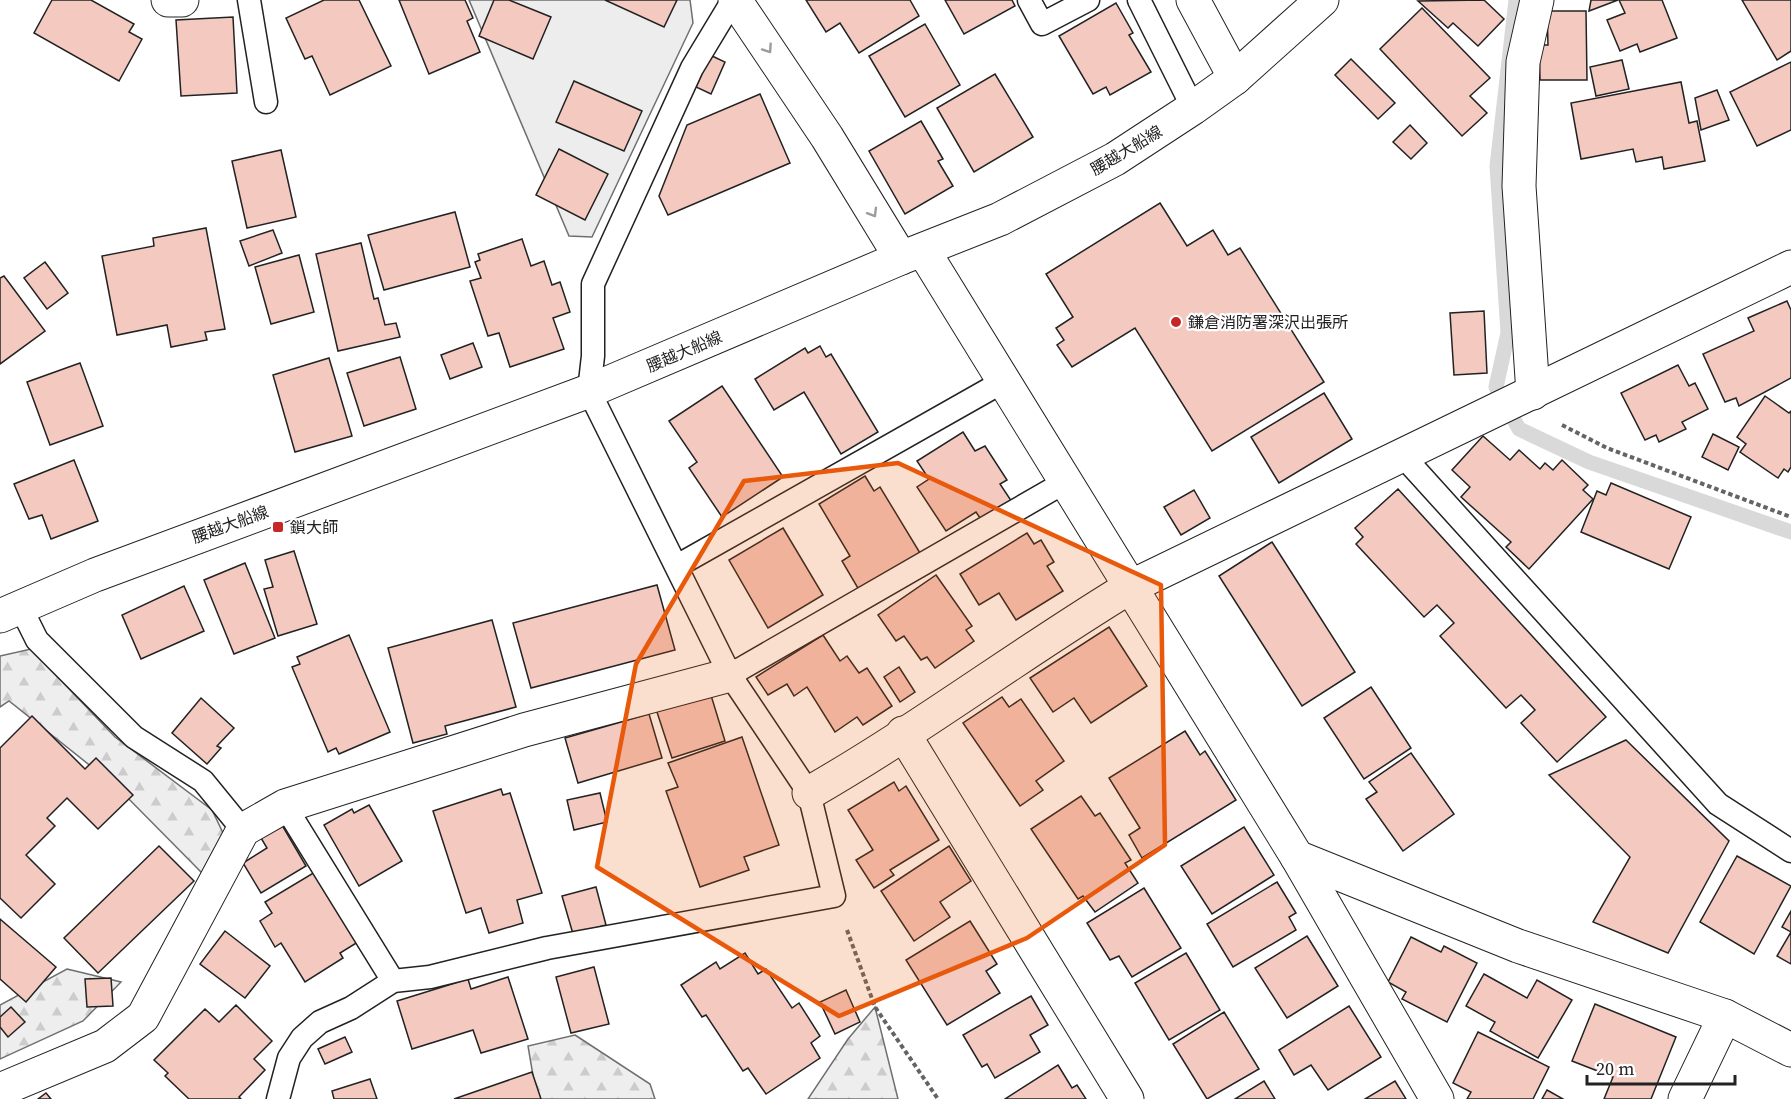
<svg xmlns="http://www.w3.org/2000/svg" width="1791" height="1099" font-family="'Source Serif 4','Noto Sans JP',serif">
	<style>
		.forest { fill: url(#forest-firs); stroke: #6f6f6f; stroke-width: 1.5 }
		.parking { fill: #ededed; stroke: #6f6f6f; stroke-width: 1.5 }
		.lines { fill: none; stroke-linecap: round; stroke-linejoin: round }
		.stream { stroke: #d9d9d9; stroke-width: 15 }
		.building { fill: #f3c9c0; stroke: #222; stroke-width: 1.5 }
		.service-casing { stroke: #222; stroke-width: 25 }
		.minor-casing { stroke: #222; stroke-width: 35 }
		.secondary-casing { stroke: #222; stroke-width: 35 }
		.path { stroke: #646464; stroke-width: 4; stroke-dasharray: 4.5 3; stroke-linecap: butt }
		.service { stroke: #fff; stroke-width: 22 }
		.minor { stroke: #fff; stroke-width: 33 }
		.secondary { stroke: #fff; stroke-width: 33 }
		.oneway { stroke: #9c9c9c }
		.marked { fill: #e8590c; fill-opacity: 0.2; stroke: #e8590c; stroke-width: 4.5; stroke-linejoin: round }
		.poi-dot { fill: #c62828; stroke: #fff; stroke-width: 2 }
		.labels { text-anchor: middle; stroke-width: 4.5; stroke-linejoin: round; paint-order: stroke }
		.street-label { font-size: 16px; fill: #222; stroke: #fff }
		.poi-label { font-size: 16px; fill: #222; stroke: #fff; text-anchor: start }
	</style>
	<defs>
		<pattern id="forest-firs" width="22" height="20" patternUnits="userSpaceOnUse" patternTransform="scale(1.5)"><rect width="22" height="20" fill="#eee"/><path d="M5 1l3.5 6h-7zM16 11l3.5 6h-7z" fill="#ccc"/></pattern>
	</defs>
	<rect width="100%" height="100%" fill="#fff"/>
	<g class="forest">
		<path d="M31 649 115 737 212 810 224 835 203 874 117 787 9 701 0 707V656Z"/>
		<path d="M67 969 121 982 83 1021 0 1059V1005Z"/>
		<path d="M875 1007 898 1099H808L848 1039Z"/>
		<path d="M575 1035 650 1084 655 1099H537L528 1046Z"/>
	</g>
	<path class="parking" d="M469 0H690L693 23 592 237 569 236Z"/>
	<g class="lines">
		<path class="stream" d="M1516 0 1497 166 1508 333 1496 387 1519 429 1589 462 1791 532"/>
	</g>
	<g class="building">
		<path d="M52 0H91L134 24 129 32 142 39 119 81 34 33Z"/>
		<path d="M324 0H359L391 66 330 95 312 56 305 59 286 18Z"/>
		<path d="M399 0H465L473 18 467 21 480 52 429 74Z"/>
		<path d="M494 0H509L551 17 533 59 479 36Z"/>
		<path d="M605 0H677L664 27Z"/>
		<path d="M806 0H910L919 16 859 53 840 23 826 32Z"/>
		<path d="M945 0H1012L1015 6 964 34Z"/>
		<path d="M1484 0 1504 19 1478 46 1453 23 1448 28 1418 1Z"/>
		<path d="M1591 0H1618L1589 11Z"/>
		<path d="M1619 0H1662L1677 38 1640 52 1637 44 1620 51 1607 20 1625 13Z"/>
		<path d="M1742 0H1791V51L1777 60Z"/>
		<path d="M1116 3 1133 33 1129 35 1151 72 1110 95 1106 87 1093 94 1059 36Z"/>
		<path d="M1422 8 1490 78 1470 96 1487 113 1462 136 1380 49Z"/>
		<path d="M1547 11H1586L1587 80H1540L1539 45H1548Z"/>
		<path d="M233 17 237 93 181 96 176 20Z"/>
		<path d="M925 24 960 85 905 117 869 56Z"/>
		<path d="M710 55 725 62 711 94 696 87Z"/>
		<path d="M1351 59 1395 103 1378 119 1335 75Z"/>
		<path d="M1622 60 1629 89 1596 96 1590 67Z"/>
		<path d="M1791 62V130L1757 146 1730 92Z"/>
		<path d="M995 74 1033 137 974 172 937 108Z"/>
		<path d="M574 81 642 111 624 151 556 122Z"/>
		<path d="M1681 82 1689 123 1697 121 1705 161 1664 169 1662 157 1636 162 1633 149 1581 159 1571 103Z"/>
		<path d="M1717 90 1729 120 1701 130 1695 98Z"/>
		<path d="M760 94 790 163 668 215 659 196 687 125Z"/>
		<path d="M921 121 943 159 938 161 953 186 905 214 869 151Z"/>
		<path d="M1410 125 1427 143 1411 159 1393 142Z"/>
		<path d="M559 149 608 174 585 220 536 195Z"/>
		<path d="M281 150 296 217 247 228 232 161Z"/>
		<path d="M1160 203 1187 246 1213 230 1228 255 1240 248 1324 382 1212 451 1135 328 1072 367 1057 345 1064 340 1056 328 1073 317 1046 274Z"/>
		<path d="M455 212 470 267 384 290 368 235Z"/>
		<path d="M206 228 225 329 205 332 207 340 171 347 167 325 117 335 102 256 154 246 153 238Z"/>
		<path d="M273 230 282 253 249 266 240 241Z"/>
		<path d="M522 239 531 266 544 261 552 285 560 282 570 312 553 318 564 349 510 367 499 333 488 336 470 281 481 278 475 262 480 260 478 254Z"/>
		<path d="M361 243 374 299 378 298 385 325 396 323 400 337 338 351 316 254Z"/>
		<path d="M299 255 314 312 271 324 255 267Z"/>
		<path d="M45 262 68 293 47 309 24 278Z"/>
		<path d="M4 276 45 331 0 364V278Z"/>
		<path d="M1787 301 1791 310V378L1739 406 1736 398 1725 402 1703 354 1754 331 1748 318Z"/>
		<path d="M1484 311 1487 373 1454 375 1450 313Z"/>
		<path d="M473 343 482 367 450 379 441 355Z"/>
		<path d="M820 346 826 357 831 354 878 432 841 454 804 392 774 410 755 379 805 348 808 353Z"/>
		<path d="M400 357 416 409 364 426 347 373Z"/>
		<path d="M329 358 352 436 295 452 273 375Z"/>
		<path d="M80 363 103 426 50 445 27 382Z"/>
		<path d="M1678 365 1689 386 1695 383 1708 409 1682 422 1686 429 1659 442 1656 435 1645 440 1621 393Z"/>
		<path d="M722 386 783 477 722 517 689 468 697 462 669 421Z"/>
		<path d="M1324 393 1352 439 1279 483 1251 437Z"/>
		<path d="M1765 396 1789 413 1791 411V467L1788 472 1784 469 1778 478 1740 452 1746 444 1737 437Z"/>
		<path d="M963 432 975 451 985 446 1007 480 1000 484 1012 502 982 521 976 512 946 531 917 487 929 479 917 461Z"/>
		<path d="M1713 434 1739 447 1728 470 1702 457Z"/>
		<path d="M1483 436 1510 460 1519 450 1540 469 1545 463 1553 470 1562 460 1588 485 1583 490 1593 499 1529 569 1506 547 1511 542 1461 497 1470 487 1452 470Z"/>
		<path d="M74 460 98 521 51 539 42 515 29 519 14 484Z"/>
		<path d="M865 476 874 491 880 487 920 553 859 590 842 561 850 556 819 504Z"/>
		<path d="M1611 483 1691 517 1669 569 1581 532 1597 491 1606 495Z"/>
		<path d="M1398 489 1606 717 1557 762 1521 723 1535 710 1521 695 1506 708 1440 636 1454 623 1437 605 1424 617 1356 544 1363 537 1355 528Z"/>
		<path d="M1194 490 1210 518 1181 535 1164 507Z"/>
		<path d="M783 528 823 595 768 628 729 560Z"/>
		<path d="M1027 533 1034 544 1041 540 1054 562 1047 566 1063 591 1016 620 999 593 979 605 960 574Z"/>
		<path d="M1272 542 1355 672 1302 706 1219 576Z"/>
		<path d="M294 551 317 624 278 636 264 589 273 587 265 560Z"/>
		<path d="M245 563 275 638 234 654 204 580Z"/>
		<path d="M936 575 972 626 966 630 974 641 935 668 927 657 921 660 904 636 896 641 878 615Z"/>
		<path d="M657 585 675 650 531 688 513 623Z"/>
		<path d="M184 586 204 631 141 659 122 615Z"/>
		<path d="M492 620 516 707 445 726 447 734 413 743 388 648Z"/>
		<path d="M1109 627 1147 686 1091 723 1074 698 1053 712 1030 678Z"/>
		<path d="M349 635 390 732 339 754 336 748 328 752 292 667 300 664 297 657Z"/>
		<path d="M823 635 840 661 847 656 859 673 867 668 892 706 863 725 857 717 835 732 807 687 794 696 787 684 768 695 756 677Z"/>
		<path d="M899 667 915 692 900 702 884 677Z"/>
		<path d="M1371 687 1411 748 1364 779 1324 718Z"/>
		<path d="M710 692 725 741 672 758 656 709Z"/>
		<path d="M1002 697 1009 707 1021 699 1064 761 1036 781 1043 790 1020 806 963 723Z"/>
		<path d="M201 698 234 728 217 746 221 748 207 764 172 733Z"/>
		<path d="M649 714 662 758 578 783 565 738Z"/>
		<path d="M32 716 85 769 96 758 133 795 98 829 67 798 47 818 55 826 26 855 55 884 21 918 0 898V748Z"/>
		<path d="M1185 731 1200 755 1205 751 1236 800 1142 858 1129 835 1140 828 1109 778Z"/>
		<path d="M742 737 779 845 744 857 749 870 700 887 666 791 678 787 668 763Z"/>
		<path d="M1626 740 1729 841 1668 953 1593 922 1630 857 1549 775Z"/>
		<path d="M1411 753 1454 814 1403 851 1366 799 1377 792 1369 782Z"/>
		<path d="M894 782 899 791 906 786 939 840 890 870 894 875 874 888 856 860 873 850 848 810Z"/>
		<path d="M501 789 503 795 510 793 542 893 517 900 523 923 489 933 481 908 466 913 433 811Z"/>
		<path d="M600 793 607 822 574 830 567 800Z"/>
		<path d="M1081 796 1095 816 1100 813 1131 860 1125 863 1138 883 1095 912 1083 896 1078 899 1031 829Z"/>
		<path d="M369 805 402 861 359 886 324 825 352 809 354 813Z"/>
		<path d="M282 825 306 866 261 893 243 863 267 848 261 838Z"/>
		<path d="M1244 827 1274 875 1212 914 1181 866Z"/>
		<path d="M159 846 194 881 98 973 64 938Z"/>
		<path d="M949 846 971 881 940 902 950 917 914 941 881 891Z"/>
		<path d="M1737 856 1791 886 1754 954 1700 922Z"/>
		<path d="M315 872 358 942 340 953 343 958 305 982 281 943 275 947 260 921 272 913 265 902Z"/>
		<path d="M1277 882 1296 913 1289 917 1296 930 1233 967 1207 924Z"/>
		<path d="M596 887 606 925 573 934 562 896Z"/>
		<path d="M1144 888 1181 948 1132 977 1119 956 1110 960 1087 923Z"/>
		<path d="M1791 911V932L1782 927Z"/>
		<path d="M0 919 56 967 26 1002 0 979Z"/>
		<path d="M970 921 997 964 986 971 1000 993 947 1025 906 960Z"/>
		<path d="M225 931 270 966 245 998 200 964Z"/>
		<path d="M1791 932V964L1777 956Z"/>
		<path d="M1307 936 1338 986 1287 1018 1255 968Z"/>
		<path d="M1411 937 1441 952 1444 946 1477 963 1447 1022 1402 999 1406 992 1388 982Z"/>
		<path d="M745 953 758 974 766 969 792 1008 799 1003 820 1036 811 1043 820 1058 766 1094 748 1068 743 1071 706 1015 702 1017 681 985 716 962 720 969Z"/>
		<path d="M1186 953 1220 1010 1169 1040 1135 983Z"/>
		<path d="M594 967 609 1024 571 1033 556 977Z"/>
		<path d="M1484 974 1527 998 1537 980 1572 1000 1538 1058 1490 1031 1495 1022 1466 1006Z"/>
		<path d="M508 977 528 1039 481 1053 473 1030 412 1049 397 1001 468 979 471 989Z"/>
		<path d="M111 978 113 1006 87 1007 85 979Z"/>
		<path d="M846 990 860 1022 835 1034 820 1002Z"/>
		<path d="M1031 996 1048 1025 1030 1035 1040 1052 995 1078 987 1064 982 1067 963 1035Z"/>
		<path d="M1595 1004 1676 1037 1651 1099H1604L1613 1077 1572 1061Z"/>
		<path d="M236 1005 272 1041 254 1059 265 1070 239 1097 241 1099H189L165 1076 168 1073 154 1060 205 1009 219 1022Z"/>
		<path d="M1349 1006 1381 1057 1328 1090 1311 1065 1294 1075 1279 1050Z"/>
		<path d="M11 1007 25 1022 8 1037 0 1027V1017Z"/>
		<path d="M1224 1012 1259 1069 1207 1099 1173 1044Z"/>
		<path d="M1478 1032 1549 1067 1533 1099H1467L1471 1092 1453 1083Z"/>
		<path d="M345 1037 352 1052 325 1064 318 1049Z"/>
		<path d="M1058 1065 1072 1088 1077 1085 1086 1099H1005Z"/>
		<path d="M532 1072 541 1099H454Z"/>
		<path d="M370 1079 377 1099H334L332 1091Z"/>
		<path d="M1264 1081 1275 1099H1235Z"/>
		<path d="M1395 1081 1406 1099H1365Z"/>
		<path d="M1547 1090 1563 1099H1542Z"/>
		<path d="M46 1093 51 1099H38Z"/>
	</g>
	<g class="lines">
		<g class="service-casing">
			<g id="service">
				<path d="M249 0 266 102"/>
				<path d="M1029 0 1042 24 1088 0"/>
				<path d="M1139 0 1193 108"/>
				<path d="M1403 456 1718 804 1791 851"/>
				<path d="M677 566 1004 381"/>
				<path d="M20 606 37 640 134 737 203 781 243 830"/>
				<path d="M730 675 1065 482"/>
				<path d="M285 806 393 981"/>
				<path d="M278 1099 289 1058 302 1038 320 1022 351 1008 393 981 430 977 547 948 834 896 809 793 730 675 589 391 593 356V284L692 68 733 0"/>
			</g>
		</g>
		<g class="minor-casing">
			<g id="minor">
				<path d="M168 0H182"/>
				<path d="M735 0 827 137 901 258"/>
				<path d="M1193 0 1235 78"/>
				<path d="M923 250 1297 857 1518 946 1725 1016 1791 1050"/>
				<path d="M1533 393 1519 186 1523 62 1537 0"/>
				<path d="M903 733 1127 1099"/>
				<path d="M809 793C919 730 1021 653 1130 587L1791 267"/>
				<path d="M1297 857 1437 1099"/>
				<path d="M0 1090 105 1046 143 1017 243 830 285 806 524 730 730 675"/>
				<path d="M1685 1099 1725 1016"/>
			</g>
		</g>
		<g class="secondary-casing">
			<path id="secondary" d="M0 616 95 575 589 391 901 258 1000 219 1115 159 1193 108 1235 78 1322 0"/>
		</g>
		<g class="path">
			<path d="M1562 425 1607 448 1791 517"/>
			<path d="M847 930 875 1007 938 1099"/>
		</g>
		<use href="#service" class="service"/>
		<use href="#minor" class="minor"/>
		<use href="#secondary" class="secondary"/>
	</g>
	<defs><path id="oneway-chevron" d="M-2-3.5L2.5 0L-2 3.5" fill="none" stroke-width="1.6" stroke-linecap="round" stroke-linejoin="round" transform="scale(1.5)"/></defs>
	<g class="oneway">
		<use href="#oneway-chevron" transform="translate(768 49) rotate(56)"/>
		<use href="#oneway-chevron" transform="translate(873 213) rotate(59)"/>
	</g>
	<path class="marked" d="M898 463 1161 585 1165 845 1027 938 839 1016 597 867 636 664 744 481Z"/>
	<g class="poi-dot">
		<circle cx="1176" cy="322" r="6"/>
		<rect x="272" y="521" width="12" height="12" rx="3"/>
	</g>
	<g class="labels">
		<g class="street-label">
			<text transform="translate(1126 150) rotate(-31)" y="6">腰越大船線</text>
			<text transform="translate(684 351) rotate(-23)" y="6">腰越大船線</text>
			<text transform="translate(230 524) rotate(-20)" y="6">腰越大船線</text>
		</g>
		<g class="poi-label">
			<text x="1188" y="328">鎌倉消防署深沢出張所</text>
			<text x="290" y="533">鎖大師</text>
		</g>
	</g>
	<path d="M1587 1075v9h148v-9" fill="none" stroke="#222222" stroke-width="3"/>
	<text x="1596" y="1075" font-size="18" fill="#222222" stroke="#ffffff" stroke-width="4.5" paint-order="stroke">20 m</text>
</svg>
